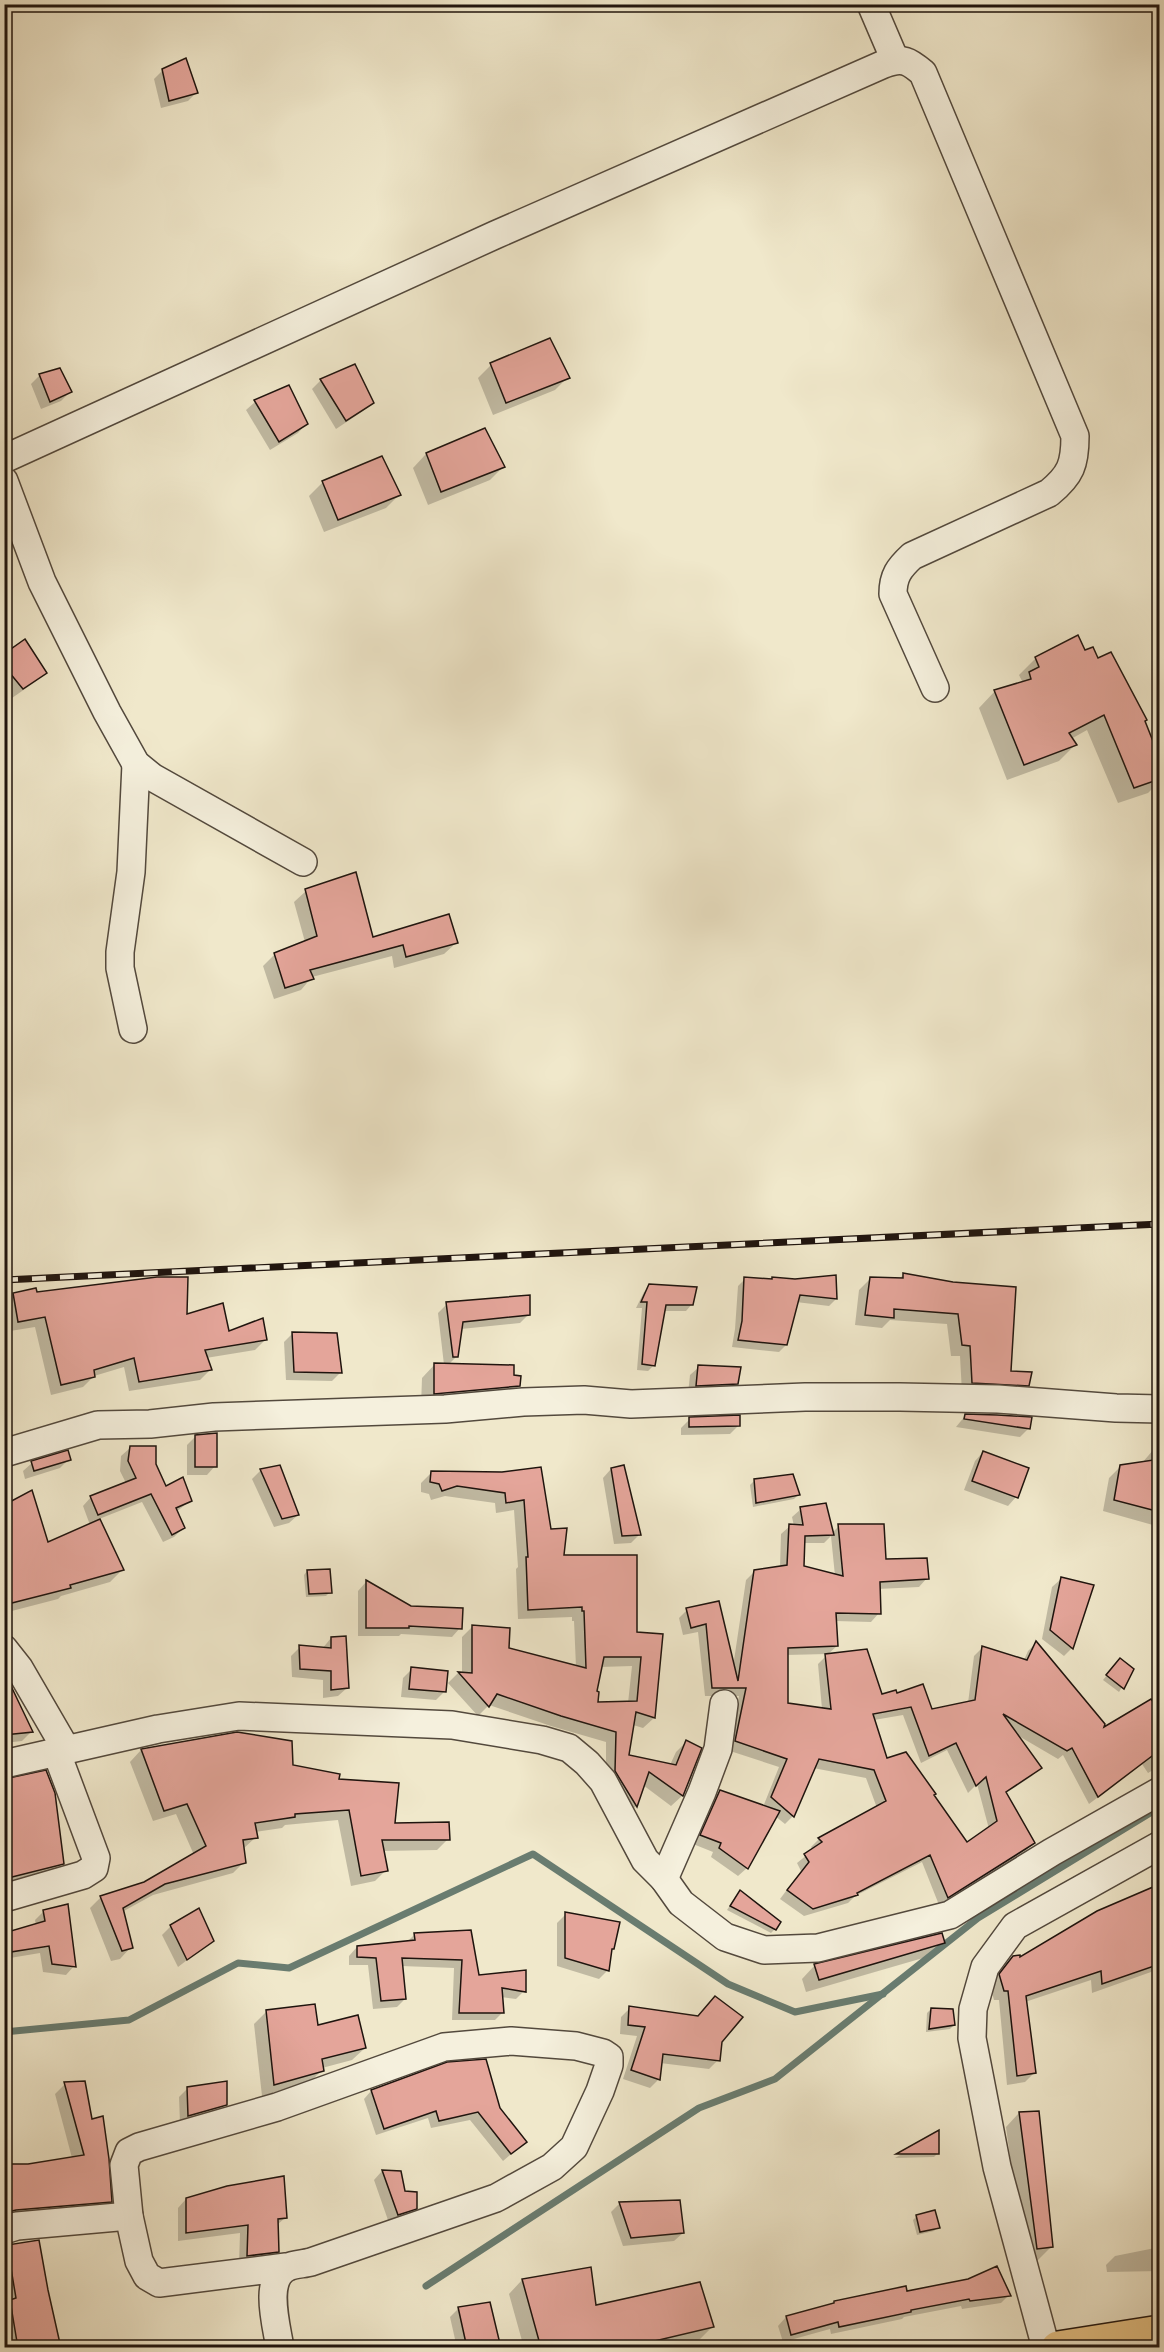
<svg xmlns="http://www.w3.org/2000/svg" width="1164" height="2352" font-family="'IM FELL DW Pica',serif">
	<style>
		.shadow { fill: #0003; fill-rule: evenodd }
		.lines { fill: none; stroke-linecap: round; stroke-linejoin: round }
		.stream { stroke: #697c70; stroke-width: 7 }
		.building { fill: #e4a59a; stroke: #1f140e; stroke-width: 1.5; fill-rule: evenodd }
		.minor-casing { stroke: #53493d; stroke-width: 30 }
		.major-casing { stroke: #1f140e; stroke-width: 36 }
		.minor { stroke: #f5f0dd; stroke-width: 27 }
		.major { stroke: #e8c486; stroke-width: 33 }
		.rail-casing { stroke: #1f140e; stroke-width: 7 }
		.rail { stroke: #f5f0dd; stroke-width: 4.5; stroke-dasharray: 14; stroke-linecap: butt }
	</style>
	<rect width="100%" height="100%" fill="#f0e8cb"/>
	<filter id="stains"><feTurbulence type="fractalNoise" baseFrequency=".00333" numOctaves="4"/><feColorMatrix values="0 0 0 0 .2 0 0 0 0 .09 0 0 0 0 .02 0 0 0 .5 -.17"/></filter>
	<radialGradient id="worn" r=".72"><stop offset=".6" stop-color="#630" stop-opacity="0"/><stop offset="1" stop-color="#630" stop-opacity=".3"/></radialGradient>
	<g class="shadow">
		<path d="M329 4H345L333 12Z"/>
		<path d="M163 70 196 93 188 101 161 108 154 79Z"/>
		<path d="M491 365 568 377 555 390 493 415 478 378Z"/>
		<path d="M354 366 372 403 363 411 336 429 312 389 321 380Z"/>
		<path d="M60 370 70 392 61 401 41 409 31 384 39 376Z"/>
		<path d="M288 387 306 424 298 433 270 450 246 410 255 402Z"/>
		<path d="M484 430 503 467 490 480 428 505 413 468 426 454Z"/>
		<path d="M323 482 399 495 386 508 324 532 309 496Z"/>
		<path d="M1084 652 1097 660 1143 722 1160 763V781L1148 793 1118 803 1087 730 1071 739 1075 745 1059 761 1007 780 979 708 995 691 1018 684 1022 681 1019 675 1036 658Z"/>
		<path d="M4 656 45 672 35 682 12 698 8 693 4 695Z"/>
		<path d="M306 891 372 939 456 943 444 954 394 968 392 956 312 977 301 990 274 999 263 966 275 954 305 942 294 902Z"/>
		<path d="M904 1274 952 1283 1009 1372 1028 1385 1017 1396 962 1393 960 1356H951L947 1324 890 1320 882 1328 855 1325 859 1290 870 1279H899Z"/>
		<path d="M745 1279 836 1299 829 1306 796 1302 786 1345 779 1352 732 1347 735 1329 738 1286Z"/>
		<path d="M650 1286 692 1304 686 1311H663L654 1365 648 1371 637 1370 642 1308H636L644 1292Z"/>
		<path d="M35 1290 36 1294 185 1316 228 1334 266 1339 255 1350 206 1358 210 1370 200 1380 129 1391 124 1367 94 1376 83 1387 51 1395 35 1327 4 1332V1296Z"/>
		<path d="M447 1304 529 1314 520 1323 461 1329 457 1356 448 1365 512 1377 519 1386 506 1399 421 1406 422 1378 435 1364 444 1365 438 1313Z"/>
		<path d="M293 1333 340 1373 332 1381 286 1380 284 1342Z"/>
		<path d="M699 1367 737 1383 728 1392 688 1394 690 1375Z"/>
		<path d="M965 1416 1029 1428 1020 1437 956 1427Z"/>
		<path d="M690 1419 739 1425 730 1434 681 1435V1428Z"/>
		<path d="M196 1436 215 1466 207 1475H187V1445Z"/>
		<path d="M130 1448 155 1465 165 1488 190 1501 176 1512 183 1528 174 1537 163 1542 142 1502 99 1519 122 1570 110 1582 61 1596 58 1599 4 1613V1507L47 1544 90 1525 83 1506 91 1497 126 1483 120 1471 121 1456Z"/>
		<path d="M1154 1449 1160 1451V1527L1103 1511 1109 1478 1121 1466 1142 1463Z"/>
		<path d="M983 1452 1027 1469 1016 1497 1008 1506 964 1490 975 1461Z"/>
		<path d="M69 1459 60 1468 25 1479 23 1471 32 1463Z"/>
		<path d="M611 1469 640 1534 631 1543 614 1544 603 1478Z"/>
		<path d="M261 1470 298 1515 289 1523 274 1527 252 1479Z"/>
		<path d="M432 1472 502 1474 549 1530 562 1557 635 1633 661 1636 654 1718 643 1728 633 1725 627 1756 670 1765 676 1752 686 1742 700 1749 682 1796 671 1806 643 1785 636 1806 626 1816 606 1782V1742L551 1726 489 1705 478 1716 448 1683 458 1673 462 1674V1637L472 1627 508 1649 576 1667 574 1621H572V1617L518 1619 516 1569 518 1567 514 1510 496 1513 495 1503 445 1496 431 1500 429 1494 421 1492V1483ZM632 1666 628 1703H596L595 1692 600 1667Z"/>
		<path d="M754 1481 798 1495 794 1499 753 1507 750 1485Z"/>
		<path d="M801 1509 832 1533 839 1526 884 1561 927 1578 919 1587 878 1589 879 1613 871 1622 835 1621 837 1646 827 1655 881 1696 897 1694 931 1710 968 1703 974 1656 982 1648 1024 1660 1028 1651 1036 1643 1100 1731 1160 1714V1766L1148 1773 1142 1764 1089 1804 1063 1755 1058 1759 1017 1735 1040 1767 1032 1776 1006 1793 1033 1843 1025 1852 939 1905 922 1862 855 1896 848 1903 804 1916 780 1899 801 1871 797 1863 813 1850 811 1847 819 1839 877 1808 866 1778 813 1768 793 1816 785 1824 775 1816 747 1868 738 1876 711 1857 713 1852 693 1844 711 1800 720 1791 763 1807 779 1767 727 1750 739 1696H705L698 1632 683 1635 679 1618 687 1610 718 1603 733 1667 746 1580 755 1571 780 1567 781 1534 790 1526H794L792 1517ZM831 1536 835 1576 803 1567V1543H824ZM828 1654 818 1664 822 1709 787 1704 786 1655ZM903 1715 921 1763 947 1750 968 1793 977 1784 989 1829 966 1844 933 1796 886 1759 874 1720Z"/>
		<path d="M307 1571 330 1592 326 1596 306 1597 304 1575Z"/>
		<path d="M1061 1579 1072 1648 1064 1656 1042 1639 1052 1587Z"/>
		<path d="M366 1582 411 1607 460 1628 452 1637 401 1634 399 1636H358V1591Z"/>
		<path d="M331 1638 347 1688 338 1696 323 1698V1680L292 1677 291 1656 300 1647 322 1649Z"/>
		<path d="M1121 1658 1131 1672 1119 1692 1103 1680Z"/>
		<path d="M412 1669 445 1691 436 1700 401 1697 403 1678Z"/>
		<path d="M4 1679 31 1732 22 1741 4 1743Z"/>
		<path d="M237 1734 291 1767 337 1781 393 1825 448 1839 437 1850 382 1851 386 1870 375 1881 351 1886 338 1820 285 1825 282 1828 255 1832 256 1837 243 1849 244 1862 233 1873 153 1895 122 1912 131 1947 120 1959 111 1961 90 1908 101 1897 145 1884 194 1855 176 1814 153 1821 130 1762 141 1750Z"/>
		<path d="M4 1788 62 1864 53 1873 4 1886Z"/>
		<path d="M1160 1887V1964L1151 1972 1092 1993 1091 1980 1025 2002 1035 2072 1025 2082 1007 2085 999 2000H994L990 1986 1003 1967 1013 1957 1019 1959Z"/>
		<path d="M736 1896 775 1929 771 1933 727 1910Z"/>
		<path d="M43 1912 74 1966 66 1975 43 1972 40 1953 4 1959V1935L36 1926 35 1920Z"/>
		<path d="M566 1914 608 1970 599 1979 557 1966V1923Z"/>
		<path d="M171 1926 212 1941 178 1967 162 1935Z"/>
		<path d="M470 1932 478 1977 524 1991 516 1999 501 1997 503 2012 495 2020H452L454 1968 401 1966 405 1999 397 2007 373 2009 368 1965H349V1956L357 1947 407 1942 415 1934Z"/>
		<path d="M943 1942 930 1956 806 1992 802 1979 815 1965Z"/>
		<path d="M1160 1971V2006L1152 1979Z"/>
		<path d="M630 2008 720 2042 718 2060 709 2069 660 2063 658 2080 650 2088 623 2079 637 2036 620 2034 621 2017Z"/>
		<path d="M931 2009 954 2025 950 2029 926 2032 927 2013Z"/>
		<path d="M266 2012 317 2027 365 2048 352 2060 322 2068V2070L310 2082 262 2096 254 2024Z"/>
		<path d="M448 2064 498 2108 517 2149 503 2161 470 2120 431 2128 428 2118 376 2135 364 2099 371 2091Z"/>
		<path d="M65 2084 90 2121 110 2201 100 2212 4 2220V2165H28L72 2158 55 2094Z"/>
		<path d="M188 2088 226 2104 217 2113 180 2124 179 2097Z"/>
		<path d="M1019 2113 1051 2247 1038 2260 1024 2262 1006 2127Z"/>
		<path d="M937 2133 938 2153 934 2157 895 2158Z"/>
		<path d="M382 2171 400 2173 404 2193 415 2208 406 2217 389 2223 374 2180Z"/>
		<path d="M186 2199 286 2217 277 2225 278 2251 269 2260 239 2264 240 2233 178 2241V2208Z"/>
		<path d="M620 2203 683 2233 674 2241 623 2246 611 2212Z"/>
		<path d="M917 2216 938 2227 934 2231 917 2235 913 2220Z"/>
		<path d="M8 2247 59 2348H5L4 2250Z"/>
		<path d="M1160 2247V2271L1107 2272 1106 2265 1115 2256Z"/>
		<path d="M589 2268 595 2307 712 2327 699 2340 667 2348H524L509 2294 522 2280Z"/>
		<path d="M906 2292 1009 2295 1001 2303 962 2309 961 2306 904 2317 902 2319 831 2334 830 2329 783 2342 778 2326 786 2317 831 2306 834 2302Z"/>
		<path d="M489 2304 499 2348H457L450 2317 458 2309Z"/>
	</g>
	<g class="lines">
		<g class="stream">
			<path d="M4 2032 129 2020 238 1963 289 1968 533 1854 728 1984 795 2012 883 1994"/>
			<path d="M426 2286 699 2108 775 2079 978 1918 1160 1807"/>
		</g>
	</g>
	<g class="building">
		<path d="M186 58 198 93 169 101 162 69Z"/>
		<path d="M550 338 570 378 506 403 490 363Z"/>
		<path d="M355 364 374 403 346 421 320 379Z"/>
		<path d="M60 368 72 392 50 402 39 374Z"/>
		<path d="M289 385 308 424 279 442 254 400Z"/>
		<path d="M485 428 505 467 441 492 426 453Z"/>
		<path d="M382 456 401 495 338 520 322 481Z"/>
		<path d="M1078 635 1085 650 1093 647 1098 658 1111 652 1147 720 1145 721 1160 759V779L1134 788 1104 715 1069 733 1077 745 1024 765 994 690 1031 679 1029 672 1039 667 1035 657Z"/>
		<path d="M25 639 47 673 23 689 4 666V654Z"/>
		<path d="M356 872 373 937 449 914 458 943 406 957 403 945 310 970 314 979 285 988 274 953 317 936 305 889Z"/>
		<path d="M903 1273 953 1282 1016 1287 1011 1371 1032 1372 1029 1386 972 1383 970 1346 962 1345 958 1314 894 1309V1318L865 1315 870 1277 903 1278Z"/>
		<path d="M836 1275 837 1299 800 1295 787 1345 738 1340 742 1321 744 1277 772 1279V1277L795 1279Z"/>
		<path d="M157 1277H188L187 1314 223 1303 229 1331 263 1318 267 1340 205 1350 212 1370 139 1382 134 1358 94 1370 95 1377 61 1385 45 1317 18 1322 13 1293 36 1288 37 1292Z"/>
		<path d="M649 1284 697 1287 693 1305H666L655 1366 642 1364 647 1302H641Z"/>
		<path d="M530 1295V1315L463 1322 458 1357H453L446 1302Z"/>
		<path d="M292 1332 337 1333 342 1373 294 1372Z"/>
		<path d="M434 1363 514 1365V1375L521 1376 520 1386 434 1394Z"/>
		<path d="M698 1365 741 1367 738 1384 696 1386Z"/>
		<path d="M965 1414 997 1415 1032 1417 1030 1429 964 1419Z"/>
		<path d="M740 1415V1426L689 1427V1417Z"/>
		<path d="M217 1433V1467H195V1435Z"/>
		<path d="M130 1446H156V1464L166 1486 183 1477 192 1501 176 1508 185 1528 172 1535 151 1494 98 1515 90 1496 136 1478 128 1461Z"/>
		<path d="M68 1450 71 1460 34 1471 31 1461Z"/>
		<path d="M983 1451 1029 1468 1018 1498 972 1481Z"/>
		<path d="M1160 1459V1512L1114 1500 1120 1465Z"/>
		<path d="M280 1465 299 1515 282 1519 260 1469Z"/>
		<path d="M624 1465 641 1535 622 1536 611 1468Z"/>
		<path d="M541 1467 551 1529 567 1528 564 1555H637V1632L663 1634 655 1718 636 1712 629 1755 676 1765 686 1740 702 1748 683 1796 649 1772 637 1807 615 1771 616 1732 561 1716 497 1694 489 1707 458 1672 472 1673V1625L510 1628 509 1648 586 1668 584 1611H582V1607L528 1610 526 1557H528L524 1500 506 1503 505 1493 457 1486 442 1491 439 1484 430 1482 431 1471 502 1472ZM604 1657H641L637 1701 598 1702 599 1692 597 1691Z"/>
		<path d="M793 1474 800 1495 756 1503 754 1479Z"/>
		<path d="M32 1490 48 1542 100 1519 124 1570 70 1585 71 1588 4 1605V1505Z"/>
		<path d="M826 1503 834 1535 805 1536 804 1566 843 1576 838 1524H884L886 1559 927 1558 929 1579 880 1582 881 1614 836 1613 838 1646 788 1648V1703L831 1709 825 1654 867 1649 882 1694 896 1690 897 1693 923 1684 932 1709 975 1700 982 1646 1027 1660 1036 1641 1105 1724 1104 1727 1151 1699 1160 1711V1750L1098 1797 1072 1748 1067 1751 1003 1714 1042 1768 1006 1792 1035 1843 948 1898 930 1855 857 1893 858 1895 813 1909 787 1890 809 1862 804 1854 822 1842 818 1838 886 1801 874 1770 819 1759 794 1817 771 1797 787 1759 735 1741 746 1688H712L706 1624 691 1628 686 1608 719 1601 738 1681 754 1570 787 1565 789 1524 803 1525 800 1507ZM911 1707 929 1756 956 1743 976 1786 986 1777 997 1821 967 1842 934 1795 936 1794 906 1752 887 1758 873 1714Z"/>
		<path d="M330 1569 332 1593 309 1594 307 1570Z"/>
		<path d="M1061 1577 1094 1585 1073 1649 1050 1630Z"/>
		<path d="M366 1580 411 1606 463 1608 462 1629 409 1626V1628H366Z"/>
		<path d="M346 1636 349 1688 331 1690V1671L300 1669 299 1645 331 1648V1637Z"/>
		<path d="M1120 1658 1134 1669 1124 1689 1106 1675Z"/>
		<path d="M411 1667 448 1671 446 1692 409 1689Z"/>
		<path d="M4 1675 11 1686 33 1732 4 1735Z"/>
		<path d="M237 1732 292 1741 293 1765 340 1774 339 1779 399 1783 395 1823 449 1822 450 1840H382L388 1871 361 1876 349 1810 295 1814V1817L255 1823 258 1838 243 1840 246 1863 165 1884 123 1908 133 1948 122 1951 100 1896 144 1882 206 1846 187 1804 164 1811 141 1749Z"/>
		<path d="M46 1770 55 1793 64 1864 4 1879V1779Z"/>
		<path d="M720 1790 780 1811 748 1869 719 1848 721 1843 700 1835Z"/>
		<path d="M1160 1884V1964L1102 1984 1101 1971 1026 1996 1036 2073 1017 2076 1008 1991H1004L999 1974 1013 1956 1020 1955V1957L1097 1911Z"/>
		<path d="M740 1890 781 1922 776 1930 730 1906Z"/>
		<path d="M68 1904 76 1967 52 1964 49 1946 4 1953V1933L45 1921 43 1910Z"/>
		<path d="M199 1908 214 1941 187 1960 170 1925Z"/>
		<path d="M565 1912 620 1922 614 1949H612L609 1971 565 1958Z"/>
		<path d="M471 1930 479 1975 526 1970V1992L502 1988 504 2013H459L462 1960 402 1958 406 1999 381 2001 376 1958 357 1957V1946L415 1940 414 1933Z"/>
		<path d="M942 1933 945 1943 819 1980 814 1964Z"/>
		<path d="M715 1996 743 2017 722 2042 720 2061 663 2054 660 2080 631 2070 645 2027 628 2025 629 2006 698 2016Z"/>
		<path d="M315 2004 318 2025 358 2015 366 2048 322 2059 324 2071 274 2085 266 2010Z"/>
		<path d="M931 2008 953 2009 955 2025 929 2029Z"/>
		<path d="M486 2059 500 2108 527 2142 511 2154 478 2112 439 2121 436 2111 384 2129 371 2090 447 2062Z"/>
		<path d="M85 2081 92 2119 103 2116 109 2159 112 2202 16 2210 4 2213V2164H28L84 2155 64 2082Z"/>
		<path d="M227 2081V2105L188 2116 187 2087Z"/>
		<path d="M1039 2111 1053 2247 1037 2249 1019 2112Z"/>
		<path d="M939 2130V2154H896Z"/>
		<path d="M382 2170 401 2171 405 2191 417 2192V2209L398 2215Z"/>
		<path d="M284 2176 287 2218 278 2219 279 2252 247 2256 248 2225 186 2233V2198L227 2186Z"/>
		<path d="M680 2200 684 2233 631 2238 619 2202Z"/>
		<path d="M935 2210 940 2228 920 2232 916 2215Z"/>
		<path d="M39 2240 48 2290 61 2348H18L10 2300 16 2298 7 2245Z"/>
		<path d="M997 2266 1011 2296 970 2301 969 2299 911 2310V2312L839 2327 838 2322 791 2335 786 2316 834 2303V2301L906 2286 907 2291 968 2279Z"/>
		<path d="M591 2267 596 2305 700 2282 714 2327 625 2348H541L522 2279Z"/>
		<path d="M490 2302 501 2348H467L458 2307Z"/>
	</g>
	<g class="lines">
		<g class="minor-casing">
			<g id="minor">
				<path d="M871 4 895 60"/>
				<path d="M4 459 495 235 884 64C903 57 909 61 923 73L1075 436C1075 464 1071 475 1049 493L912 556C899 568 893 576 893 594L935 688"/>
				<path d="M4 481 42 582 107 712 136 764 152 777 303 862"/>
				<path d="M133 1029 120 968V952L131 872 136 764"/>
				<path d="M4 1453 98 1425 150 1424 214 1417 445 1409 523 1402 584 1400 631 1404 805 1397H900L998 1399 1116 1408 1160 1409"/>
				<path d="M4 1649 19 1668 66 1749"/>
				<path d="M4 1764 158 1729 239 1716 452 1725 542 1740 569 1748 587 1763 603 1781 645 1860 664 1879 681 1903 725 1937 764 1950 818 1948 950 1915 1052 1852 1160 1791"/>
				<path d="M664 1879 702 1792 718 1749 724 1704"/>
				<path d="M4 1898 83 1875 94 1868 96 1858 56 1751"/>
				<path d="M4 2230 17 2226 129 2216"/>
				<path d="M280 2348C277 2327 262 2278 288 2267 294 2264 304 2264 311 2262L496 2198 552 2167 574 2147 600 2091 609 2065V2057L603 2053 576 2046 511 2041 444 2047 277 2107 139 2147 129 2152 124 2165 129 2216 139 2261 147 2276 159 2283 286 2267"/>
				<path d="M1046 2348 997 2167 972 2038 973 2009 985 1967 1015 1926 1160 1845"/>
			</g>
		</g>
		<g class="major-casing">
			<path id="major" d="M1058 2348 1160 2332"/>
		</g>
		<use href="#minor" class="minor"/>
		<use href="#major" class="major"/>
		<g class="rail-casing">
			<path id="rail" d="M4 1280 1160 1224"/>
		</g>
		<use href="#rail" class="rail"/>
	</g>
	<rect width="1164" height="2352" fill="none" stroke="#f0e8cb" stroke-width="24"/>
	<rect x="6" y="6" width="1152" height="2340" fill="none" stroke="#1f140e" stroke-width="3"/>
	<rect x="12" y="12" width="1140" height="2328" fill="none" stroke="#1f140e" stroke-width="1.5"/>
	<rect width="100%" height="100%" filter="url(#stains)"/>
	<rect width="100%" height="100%" fill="url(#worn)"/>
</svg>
